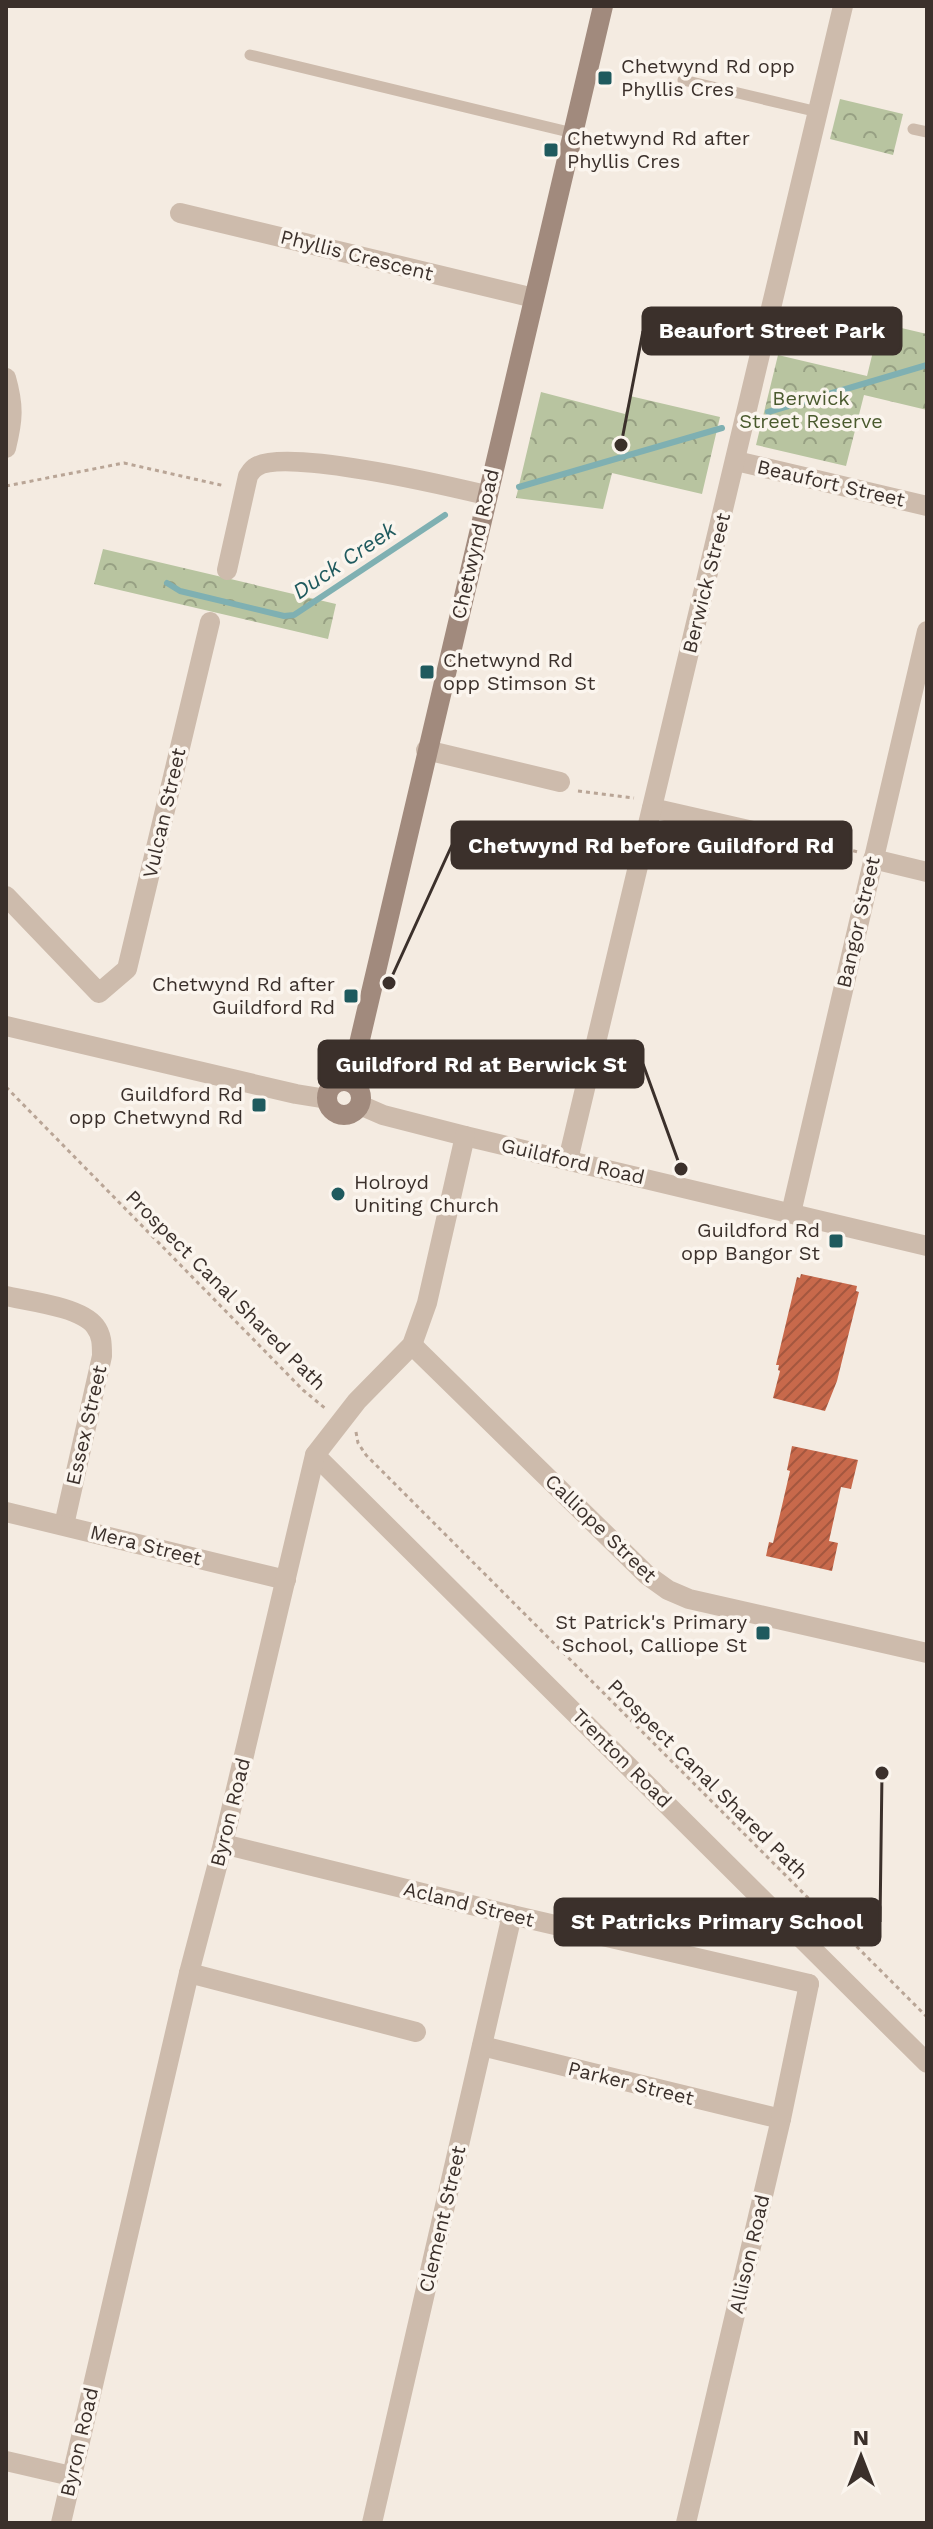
<svg xmlns="http://www.w3.org/2000/svg" width="933" height="2529" font-family="'Work Sans',sans-serif">
	<style>
		.park { fill: url(#park-crowns) }
		.lines { fill: none; stroke-linecap: round; stroke-linejoin: round }
		.stream { stroke: #7fb0b2; stroke-width: 6 }
		.building { fill: url(#building-hatch) }
		.path { stroke: #b9a596; stroke-width: 3; stroke-dasharray: 4 4; stroke-linecap: butt }
		.lane { stroke: #cdbbac; stroke-width: 11 }
		.street { stroke: #cdbbac; stroke-width: 20 }
		.secondary { stroke: #a18a7d; stroke-width: 20 }
		.poi-dot { fill: #1f5a5e; stroke: #fbf5ee; stroke-width: 3 }
		.labels { text-anchor: middle; stroke-width: 7; stroke-linejoin: round; paint-order: stroke }
		.poi-label { font-size: 20px; fill: #3b302b; stroke: #fbf5ee; text-anchor: start }
		.street-label { font-size: 20px; fill: #3b302b; stroke: #fbf5ee }
		.park-label { font-size: 20px; fill: #4a5a2e; stroke: #fbf5ee }
		.water-label { font-size: 22px; font-style: italic; fill: #1f5a5e; stroke: #fbf5ee }
		.leader { fill: none; stroke: #3b302b; stroke-width: 3 }
		.callout-dot { fill: #3b302b; stroke: #fbf5ee; stroke-width: 3 }
		.callout { fill: #3b302b; stroke: #3b302b; stroke-width: 3 }
		.callout-label { font-size: 22px; text-anchor: middle; font-weight: bold; fill: #fff }
	</style>
	<defs>
		<pattern id="park-crowns" width="20" height="18" patternUnits="userSpaceOnUse" patternTransform="scale(2)"><rect width="20" height="18" fill="#b8c4a0"/><path d="M2 6a3 3 0 1 1 6 0M12 15a3 3 0 1 1 6 0" fill="none" stroke="#97a083"/></pattern>
		<pattern id="building-hatch" width="6" height="6" patternUnits="userSpaceOnUse" patternTransform="scale(2)"><rect width="6" height="6" fill="#c8694b"/><path d="M-1 1l2-2M0 6l6-6M5 7l2-2" fill="none" stroke="#a4573f"/></pattern>
	</defs>
	<rect width="100%" height="100%" fill="#f4ebe1"/>
	<g class="park">
		<path d="M840 99 903 114 893 155 830 139Z"/>
		<path d="M880 323 927 334V410L864 395 846 466 756 445 778 355 867 376Z"/>
		<path d="M541 392 625 414 630 396 720 417 702 494 612 473 603 509 516 498Z"/>
		<path d="M103 549 336 604 328 639 94 584Z"/>
	</g>
	<g class="lines">
		<g class="stream">
			<path d="M768 412 927 365"/>
			<path d="M519 487 722 428"/>
			<path d="M167 583 180 591 284 616 294 615 445 515"/>
		</g>
	</g>
	<g class="building">
		<path d="M801 1274 857 1286 856 1291 859 1292 837 1381 825 1411 773 1398 780 1371 778 1370 779 1365H776L797 1277 800 1278Z"/>
		<path d="M792 1446 858 1460 851 1489 841 1487 829 1541 838 1543 832 1571 766 1556 769 1542 773 1543 781 1510 790 1471 787 1470Z"/>
	</g>
	<g class="lines">
		<g class="path">
			<path d="M6 486 124 463 225 486"/>
			<path d="M578 791 634 798"/>
			<path d="M798 842 831 845 858 852"/>
			<path d="M6 1087 303 1390 326 1409"/>
			<path d="M356 1432 358 1443 366 1455 927 2017"/>
		</g>
		<g class="lane">
			<path d="M250 55 573 133"/>
			<path d="M683 80 818 112"/>
			<path d="M913 129 927 132"/>
		</g>
		<g class="street">
			<path d="M180 213 534 298"/>
			<path d="M6 448C13 420 14 406 6 378"/>
			<path d="M736 461 927 506"/>
			<path d="M227 570 248 476C250 473 252 469 256 467 283 447 448 486 486 495"/>
			<path d="M426 750 560 782"/>
			<path d="M652 808 779 837"/>
			<path d="M873 859 927 872"/>
			<path d="M6 896 99 993 127 969 210 622"/>
			<path d="M6 1026 296 1094 327 1099"/>
			<path d="M360 1105 383 1115 465 1136 927 1246"/>
			<path d="M568 1160 843 6"/>
			<path d="M791 1213 927 631"/>
			<path d="M6 1296C28 1301 81 1307 95 1326 102 1335 102 1344 102 1356L64 1525"/>
			<path d="M412 1345 647 1575 668 1590 689 1599 927 1653"/>
			<path d="M315 1455 927 2063"/>
			<path d="M6 1512 286 1580"/>
			<path d="M223 1844 512 1915 809 1984"/>
			<path d="M189 1973 416 2032"/>
			<path d="M482 2046 781 2119"/>
			<path d="M6 2461 71 2476"/>
			<path d="M61 2523 189 1973 223 1844 315 1455 357 1401 412 1345 427 1303 465 1136"/>
			<path d="M372 2523 512 1915"/>
			<path d="M686 2523 781 2119 809 1984"/>
		</g>
		<g class="secondary">
			<circle cx="344" cy="1098" r="17"/>
			<path d="M350 1082 603 6"/>
		</g>
	</g>
	<g class="poi-dot">
		<rect x="597" y="70" width="16" height="16" rx="4"/>
		<rect x="543" y="142" width="16" height="16" rx="4"/>
		<rect x="419" y="664" width="16" height="16" rx="4"/>
		<rect x="343" y="988" width="16" height="16" rx="4"/>
		<rect x="251" y="1097" width="16" height="16" rx="4"/>
		<circle cx="338" cy="1194" r="8"/>
		<rect x="828" y="1233" width="16" height="16" rx="4"/>
		<rect x="755" y="1625" width="16" height="16" rx="4"/>
	</g>
	<g class="labels">
		<g class="poi-label">
			<text x="621" y="73">Chetwynd Rd opp<tspan x="621" dy="23">Phyllis Cres</tspan></text>
			<text x="567" y="145">Chetwynd Rd after<tspan x="567" dy="23">Phyllis Cres</tspan></text>
			<text x="443" y="667">Chetwynd Rd<tspan x="443" dy="23">opp Stimson St</tspan></text>
			<text x="335" y="991" text-anchor="end">Chetwynd Rd after<tspan x="335" dy="23">Guildford Rd</tspan></text>
			<text x="243" y="1101" text-anchor="end">Guildford Rd<tspan x="243" dy="23">opp Chetwynd Rd</tspan></text>
			<text x="354" y="1189">Holroyd<tspan x="354" dy="23">Uniting Church</tspan></text>
			<text x="820" y="1237" text-anchor="end">Guildford Rd<tspan x="820" dy="23">opp Bangor St</tspan></text>
			<text x="747" y="1629" text-anchor="end">St Patrick's Primary<tspan x="747" dy="23">School, Calliope St</tspan></text>
		</g>
		<g class="street-label">
			<text transform="translate(357 255) rotate(14)" y="7">Phyllis Crescent</text>
			<text transform="translate(831 483) rotate(13)" y="7">Beaufort Street</text>
			<text transform="translate(475 544) rotate(-77)" y="7">Chetwynd Road</text>
			<text transform="translate(706 583) rotate(-76)" y="7">Berwick Street</text>
			<text transform="translate(164 813) rotate(-77)" y="7">Vulcan Street</text>
			<text transform="translate(858 922) rotate(-77)" y="7">Bangor Street</text>
			<text transform="translate(573 1161) rotate(13)" y="7">Guildford Road</text>
			<text transform="translate(226 1290) rotate(45)" y="7">Prospect Canal Shared Path</text>
			<text transform="translate(86 1425) rotate(-77)" y="7">Essex Street</text>
			<text transform="translate(601 1528) rotate(44)" y="7">Calliope Street</text>
			<text transform="translate(146 1545) rotate(14)" y="7">Mera Street</text>
			<text transform="translate(622 1758) rotate(45)" y="7">Trenton Road</text>
			<text transform="translate(708 1779) rotate(45)" y="7">Prospect Canal Shared Path</text>
			<text transform="translate(230 1812) rotate(-76)" y="7">Byron Road</text>
			<text transform="translate(469 1904) rotate(14)" y="7">Acland Street</text>
			<text transform="translate(631 2083) rotate(14)" y="7">Parker Street</text>
			<text transform="translate(442 2219) rotate(-77)" y="7">Clement Street</text>
			<text transform="translate(749 2254) rotate(-77)" y="7">Allison Road</text>
			<text transform="translate(79 2442) rotate(-77)" y="7">Byron Road</text>
		</g>
		<g class="park-label">
			<text x="811" y="405">Berwick<tspan x="811" dy="23">Street Reserve</tspan></text>
		</g>
		<g class="water-label">
			<text transform="translate(344 560) rotate(-34)" y="8">Duck Creek</text>
		</g>
	</g>
	<path class="leader" d="M621 445L643 331M389 983L452 845M681 1169L643 1064M882 1773L880 1922"/>
	<g class="callout-dot">
		<circle cx="621" cy="445" r="8"/>
		<circle cx="389" cy="983" r="8"/>
		<circle cx="681" cy="1169" r="8"/>
		<circle cx="882" cy="1773" r="8"/>
	</g>
	<g class="callout">
		<rect x="643" y="308" width="258" height="46" rx="8"/>
		<rect x="452" y="822" width="399" height="46" rx="8"/>
		<rect x="319" y="1041" width="324" height="46" rx="8"/>
		<rect x="555" y="1899" width="325" height="46" rx="8"/>
	</g>
	<g class="callout-label">
		<text x="772" y="338">Beaufort Street Park</text>
		<text x="651" y="853">Chetwynd Rd before Guildford Rd</text>
		<text x="481" y="1072">Guildford Rd at Berwick St</text>
		<text x="717" y="1929">St Patricks Primary School</text>
	</g>
	<rect width="933" height="2529" fill="none" stroke="#3b302b" stroke-width="16"/>
	<g transform="translate(861 2457)" stroke="#fbf5ee" stroke-width="6" paint-order="stroke">
	<path d="M0-6L14 30L0 20L-14 30Z" fill="#3b302b"/>
	<text y="-12" font-size="22" font-weight="bold" text-anchor="middle" fill="#3b302b">N</text>
	</g>
</svg>
